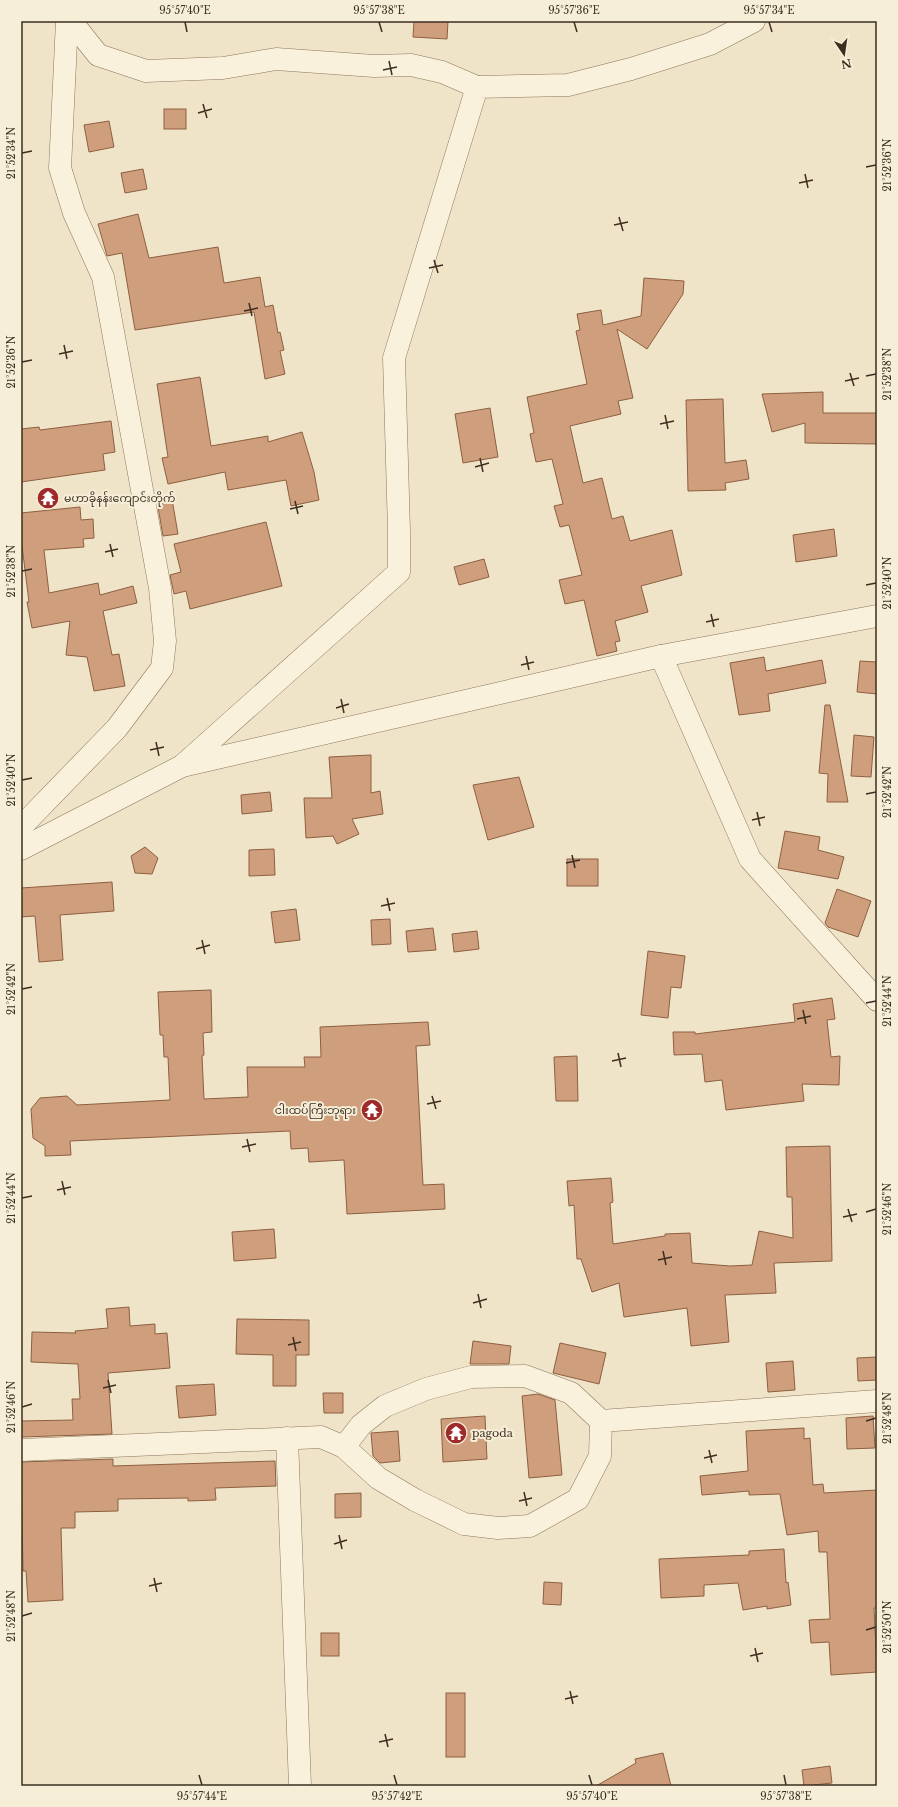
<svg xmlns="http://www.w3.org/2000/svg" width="898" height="1807" font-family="'Libre Baskerville','Noto Sans Myanmar',serif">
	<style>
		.building { fill: #cf9f7d; stroke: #8d5f41 }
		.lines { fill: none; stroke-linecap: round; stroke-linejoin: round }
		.minor-casing { stroke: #8d765c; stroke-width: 23 }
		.minor { stroke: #faf1dc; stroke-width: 22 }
		.ticks { fill: none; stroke: #3d2e20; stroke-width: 1.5 }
		.labels { text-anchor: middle; stroke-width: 4; stroke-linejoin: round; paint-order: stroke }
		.poi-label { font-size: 11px; fill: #3d2e20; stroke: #f7eed8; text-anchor: start }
		.neatline { fill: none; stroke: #3d2e20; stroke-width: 1.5 }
		.ticks-label { font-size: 10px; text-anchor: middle; fill: #3d2e20 }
	</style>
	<rect width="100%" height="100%" fill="#f0e4c8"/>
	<g class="building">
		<path d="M414 21H448L447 39 413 37Z"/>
		<rect x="164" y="109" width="22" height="20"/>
		<path d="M109 121 114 147 89 152 84 125Z"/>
		<path d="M143 169 147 189 125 193 121 173Z"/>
		<path d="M138 214 149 258 218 247 224 283 260 277 265 307 273 305 278 333 280 332 284 350 280 351 285 374 265 379 254 312 135 330 122 253 107 256 98 224Z"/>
		<path d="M644 278 684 281 683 294 647 349 617 329 633 398 618 401 621 414 570 426 583 483 602 478 612 519 623 516 630 541 672 530 682 575 641 586 648 612 615 621 620 641 615 642 617 651 597 656 584 600 565 604 559 580 582 575 569 525 560 527 554 506 563 504 552 459 536 462 530 434 534 433 527 397 587 384 576 331 580 330 577 314 601 310 603 325 641 316Z"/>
		<path d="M200 377 211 446 268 436V442L302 432 314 472 319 500 291 506 286 480 228 490 225 472 168 484 162 458 168 457 157 384Z"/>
		<path d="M823 392V413H877V444L805 443V423L772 432 762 394Z"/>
		<path d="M723 399 725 463 746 460 749 479 725 483 726 490 688 491 686 400Z"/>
		<path d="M490 408 498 457 463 463 455 414Z"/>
		<path d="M111 421 115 452 103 454 105 470 21 482V429L39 427 40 430Z"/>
		<path d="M172 499 178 534 163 536 157 501Z"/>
		<path d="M80 507 81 520 93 519 94 538 83 539 84 547 44 550 49 593 98 583 100 595 133 586 137 603 103 611 112 655 119 654 125 686 94 691 87 657 66 655 70 621 32 628 27 602H29L21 538V513Z"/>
		<path d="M266 522 282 586 190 609 186 591 174 594 170 575 181 572 174 544Z"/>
		<path d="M834 529 837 556 796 562 793 535Z"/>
		<path d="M484 559 489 577 459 585 454 567Z"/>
		<path d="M764 657 766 671 822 660 826 683 768 694 770 711 739 715 730 663Z"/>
		<path d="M860 661 877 662V694L857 692Z"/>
		<path d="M825 705H830L848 802H827L828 774 819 773Z"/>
		<path d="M854 735 874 737 871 777 851 776Z"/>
		<path d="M371 755V793L380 791 383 814 352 819 359 834 337 844 333 836 306 838 304 798H332L329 757Z"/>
		<path d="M519 777 534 827 488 840 473 785Z"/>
		<path d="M270 792 272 811 242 814 241 795Z"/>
		<path d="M785 831 820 837 818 850 844 857 838 879 778 868Z"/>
		<path d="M145 847 158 858 152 874 135 873 131 856Z"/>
		<path d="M274 849 275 875 249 876V850Z"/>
		<rect x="567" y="859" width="31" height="27"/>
		<path d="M112 882 114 911 60 915 63 960 39 962 35 916 21 917V888Z"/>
		<path d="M837 889 871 901 858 937 828 927 825 923Z"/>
		<path d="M296 909 300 940 275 943 271 912Z"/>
		<path d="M390 919 391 944 372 945 371 920Z"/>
		<path d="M433 928 436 950 408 952 406 931Z"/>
		<path d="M477 931 479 949 454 952 452 934Z"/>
		<path d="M648 951 685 956 681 988 671 987 668 1018 641 1015Z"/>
		<path d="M211 990 212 1032 203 1033 204 1055 202 1056 204 1099 248 1097 247 1067H305L304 1057H321L320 1027 428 1022 430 1045 416 1046 423 1185 444 1184 445 1209 347 1214 344 1160 309 1162 308 1148 291 1149 290 1131 70 1141 71 1155 45 1156V1146L33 1138 31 1109 40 1098 67 1096 77 1105 170 1100 168 1057H164L163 1035H160L158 992Z"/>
		<path d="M832 998 835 1019 827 1020 831 1057 840 1056 839 1085 802 1084 804 1101 726 1110 722 1080 705 1082 702 1054 674 1055 673 1032H695V1034L795 1022 793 1004Z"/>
		<path d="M577 1056 578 1101H556L554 1057Z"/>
		<path d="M830 1146 832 1261 774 1263 776 1293 725 1295 729 1342 691 1346 687 1308 624 1317 619 1283 592 1292 581 1259H577L574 1205 569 1206 567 1181 611 1178 613 1202 610 1203 613 1244 665 1236V1234L690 1233 692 1263 730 1266 752 1265 759 1231 793 1238 792 1197H787L786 1147Z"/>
		<path d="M274 1229 276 1258 234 1261 232 1232Z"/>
		<path d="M129 1307 130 1326 155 1324V1334L167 1333 170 1368 108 1373 112 1434 21 1437V1421L73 1420 72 1399H80L78 1364 31 1362 32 1332 76 1333 75 1331 108 1328 106 1309Z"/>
		<path d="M237 1319 309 1320V1355H296V1386H273V1355L236 1354Z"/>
		<path d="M473 1341 511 1346 509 1364H470Z"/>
		<path d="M560 1343 606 1353 599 1384 553 1373Z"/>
		<path d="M877 1357V1380L858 1381 857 1358Z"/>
		<path d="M793 1361 795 1390 768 1392 766 1363Z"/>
		<path d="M214 1384 216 1415 179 1418 176 1386Z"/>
		<path d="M323 1393H343V1413H324Z"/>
		<path d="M538 1394 555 1400 562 1475 529 1478 522 1396Z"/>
		<path d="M485 1416 487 1459 443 1462 441 1419Z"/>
		<path d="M873 1416 875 1448 847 1449 846 1418Z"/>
		<path d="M804 1428V1439L810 1438 813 1485 823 1484 824 1493 877 1490V1608H874L877 1672 831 1675 829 1642 811 1643 809 1620 830 1619 827 1552H819L818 1531 787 1535 780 1494 749 1495V1491L702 1495 700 1476 748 1471 746 1431Z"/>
		<path d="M398 1431 400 1461 380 1463 373 1456 371 1433Z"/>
		<path d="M113 1459V1466L275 1461 276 1486 215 1488 216 1500 188 1501V1498L118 1499V1511L75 1512V1528H61L63 1600 28 1602 26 1571H23L21 1462Z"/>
		<path d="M361 1493V1517L335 1518V1494Z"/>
		<path d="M784 1549 786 1583 788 1582 791 1605 767 1609V1606L743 1610 738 1583 704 1585V1596L661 1598 659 1559 749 1555V1551Z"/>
		<path d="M544 1582 562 1583 561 1605 543 1604Z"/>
		<rect x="321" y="1633" width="18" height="23"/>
		<rect x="446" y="1693" width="19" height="64"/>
		<path d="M663 1753 671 1786H596L636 1763 635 1759Z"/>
		<path d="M830 1766 832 1783 804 1786 802 1770Z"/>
	</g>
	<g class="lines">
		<g class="minor-casing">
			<g id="minor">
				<path d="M71 21 98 55 146 71 223 68 276 59 374 66 411 65 442 72 477 87"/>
				<path d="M661 656 750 859 877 1000"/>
				<path d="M182 766 399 572V531L394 358 477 87 568 85 631 69 710 44 754 21"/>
				<path d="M21 827 117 728 162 668 165 641 160 588 103 277 74 213 60 168 67 21"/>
				<path d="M21 849 182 766 661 656 877 616"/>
				<path d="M287 1438 300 1786"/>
				<path d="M344 1447 361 1425 385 1406 426 1389 471 1377 525 1376 571 1393 601 1421"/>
				<path d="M21 1450 321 1437 344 1447 378 1478 415 1500 464 1524 498 1528 530 1526 578 1499 600 1456 601 1421 877 1401"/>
			</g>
		</g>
		<use href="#minor" class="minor"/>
	</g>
	<path class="ticks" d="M185 22 187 32M379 22 382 32M574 22 577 32M769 22 772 32M389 61 392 75M383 70 397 67M203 104 207 118M198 113 212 109M22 153 32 151M866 167 876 165M805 174 808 188M799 183 813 180M619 217 623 231M614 225 628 222M434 260 438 273M429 268 443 265M249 303 252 316M244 311 258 308M64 345 67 359M59 354 73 351M22 362 32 360M850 373 854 386M866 376 876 374M845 381 859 378M665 415 668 429M660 424 674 421M480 458 483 472M475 467 489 463M295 501 298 514M290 509 303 506M110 544 113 557M105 552 118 549M22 571 32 569M866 585 876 583M711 614 714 627M706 622 719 619M526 656 529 670M521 665 534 662M341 699 344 713M336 708 349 704M156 742 159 756M150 750 164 747M22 780 32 778M866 794 876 792M757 812 760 826M752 820 765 817M572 855 575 868M566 863 580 860M387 898 390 911M381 906 395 903M202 940 205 954M196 949 210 945M22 989 32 987M866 1003 876 1001M803 1010 806 1024M797 1019 811 1016M618 1053 621 1067M612 1061 626 1058M432 1096 436 1109M427 1104 441 1101M247 1139 250 1152M242 1147 256 1144M62 1181 65 1195M57 1190 71 1187M22 1198 32 1196M848 1209 852 1222M866 1212 876 1209M843 1217 857 1214M663 1251 666 1265M658 1260 672 1257M478 1294 481 1308M473 1303 487 1299M293 1337 296 1351M288 1345 301 1342M108 1380 111 1393M103 1388 116 1385M22 1407 32 1404M866 1421 876 1418M709 1450 712 1463M704 1458 717 1455M524 1492 527 1506M519 1501 532 1498M339 1535 342 1549M334 1544 347 1540M154 1578 157 1592M149 1586 162 1583M22 1616 32 1613M866 1630 876 1627M755 1648 758 1662M750 1656 763 1653M570 1691 573 1704M565 1699 578 1696M385 1734 388 1747M379 1742 393 1739M199 1775 202 1785M394 1775 397 1785M589 1775 592 1785M784 1775 786 1785"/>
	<defs>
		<g id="temple-disc" transform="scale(1.15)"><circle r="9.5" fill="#9e2a2b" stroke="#f7eed8"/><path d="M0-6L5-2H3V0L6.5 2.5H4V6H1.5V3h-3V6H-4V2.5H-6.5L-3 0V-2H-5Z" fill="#fff"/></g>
	</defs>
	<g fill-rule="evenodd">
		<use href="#temple-disc" x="48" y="498"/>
		<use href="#temple-disc" x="372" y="1110"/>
		<use href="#temple-disc" x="456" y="1433"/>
	</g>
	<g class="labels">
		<g class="poi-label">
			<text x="64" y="502">မဟာခိုနန်းကျောင်းတိုက်</text>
			<text x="356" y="1114" text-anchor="end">ငါးထပ်ကြီးဘုရား</text>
			<text x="472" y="1437">pagoda</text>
		</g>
	</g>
	<rect width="898" height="1807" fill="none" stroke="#f7eed8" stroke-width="44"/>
	<g transform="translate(844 54) rotate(167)" stroke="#f7eed8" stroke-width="3" paint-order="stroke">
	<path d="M0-3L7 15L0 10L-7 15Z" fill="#3d2e20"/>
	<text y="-6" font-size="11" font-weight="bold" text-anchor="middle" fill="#3d2e20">N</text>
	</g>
	<rect x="22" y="22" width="854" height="1763" class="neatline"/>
	<g class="ticks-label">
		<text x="185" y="14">95°57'40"E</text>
		<text x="379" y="14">95°57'38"E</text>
		<text x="574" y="14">95°57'36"E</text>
		<text x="769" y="14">95°57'34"E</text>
		<text transform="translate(11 153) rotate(-90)" y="4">21°52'34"N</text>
		<text transform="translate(887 165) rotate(-90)" y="4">21°52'36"N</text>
		<text transform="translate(11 362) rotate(-90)" y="4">21°52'36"N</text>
		<text transform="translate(887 374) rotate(-90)" y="4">21°52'38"N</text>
		<text transform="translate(11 571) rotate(-90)" y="4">21°52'38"N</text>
		<text transform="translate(887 583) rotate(-90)" y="4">21°52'40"N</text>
		<text transform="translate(11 780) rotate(-90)" y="4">21°52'40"N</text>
		<text transform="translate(887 792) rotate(-90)" y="4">21°52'42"N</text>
		<text transform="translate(11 989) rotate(-90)" y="4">21°52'42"N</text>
		<text transform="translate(887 1001) rotate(-90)" y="4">21°52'44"N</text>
		<text transform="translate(11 1198) rotate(-90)" y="4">21°52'44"N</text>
		<text transform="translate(887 1209) rotate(-90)" y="4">21°52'46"N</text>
		<text transform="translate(11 1407) rotate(-90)" y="4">21°52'46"N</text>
		<text transform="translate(887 1418) rotate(-90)" y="4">21°52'48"N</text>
		<text transform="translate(11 1616) rotate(-90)" y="4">21°52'48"N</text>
		<text transform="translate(887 1627) rotate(-90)" y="4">21°52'50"N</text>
		<text x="202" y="1800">95°57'44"E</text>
		<text x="397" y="1800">95°57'42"E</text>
		<text x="592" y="1800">95°57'40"E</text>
		<text x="786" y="1800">95°57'38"E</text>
	</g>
</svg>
